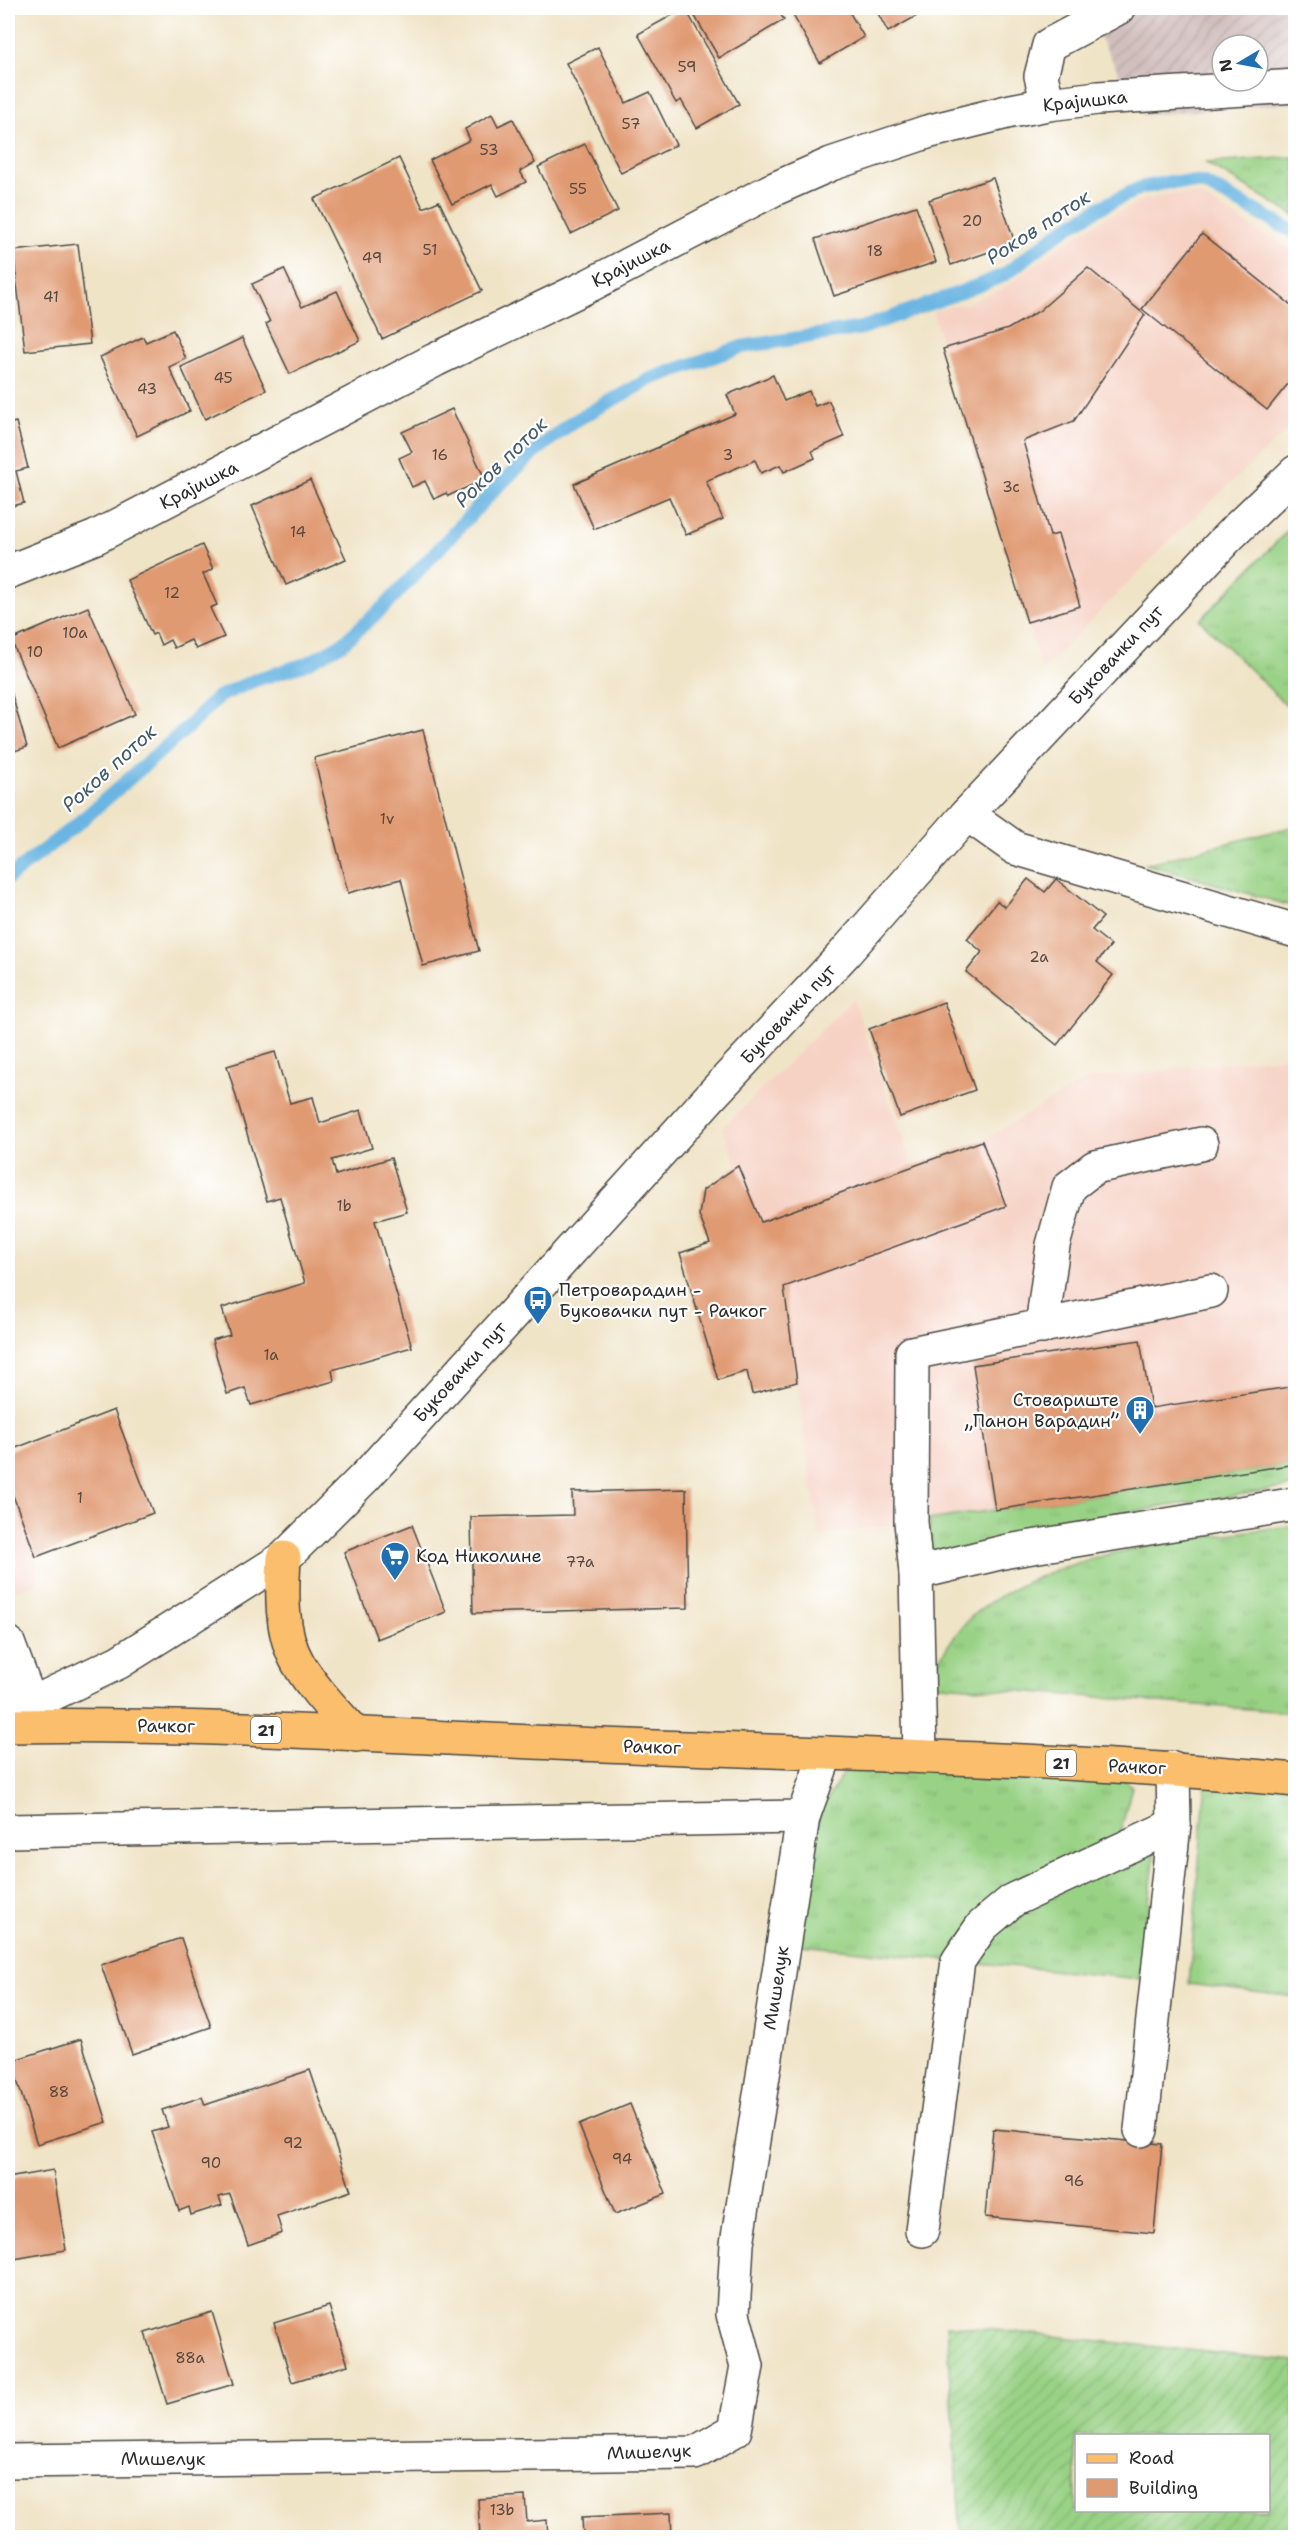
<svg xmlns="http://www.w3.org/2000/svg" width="1303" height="2545" font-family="'Shantell Sans',sans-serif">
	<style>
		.built { fill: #f6d2c4 }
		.industrial { fill: url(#industrial-furrows); fill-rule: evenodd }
		.grass { fill: url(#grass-tufts); stroke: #627e58; stroke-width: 1.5 }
		.garden { fill: url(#garden-furrows); stroke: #627e58; stroke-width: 1.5; fill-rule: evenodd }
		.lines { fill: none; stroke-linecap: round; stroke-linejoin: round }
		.stream { stroke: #6ab5e2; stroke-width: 14 }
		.building { fill: #e09a72 }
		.minor-casing { stroke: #494742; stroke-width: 36 }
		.major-casing { stroke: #494742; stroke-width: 36 }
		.minor { stroke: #fff; stroke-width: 33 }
		.major { stroke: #fabe6d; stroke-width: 33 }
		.labels { text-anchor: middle; stroke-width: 4.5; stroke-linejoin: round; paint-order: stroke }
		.number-label { font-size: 15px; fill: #58473d }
		.shield { fill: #fff; stroke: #6b6b6b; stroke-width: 1.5 }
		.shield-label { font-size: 16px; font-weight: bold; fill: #2b2b2b }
		.street-label { font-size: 18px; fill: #2b2b2b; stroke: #fff }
		.poi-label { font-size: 18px; fill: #2b2b2b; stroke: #fff; text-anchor: start }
		.water-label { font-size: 20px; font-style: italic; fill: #415b6b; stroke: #fff }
	</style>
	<defs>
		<pattern id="industrial-furrows" width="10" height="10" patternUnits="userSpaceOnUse" patternTransform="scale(1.5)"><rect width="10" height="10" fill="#d1bfbe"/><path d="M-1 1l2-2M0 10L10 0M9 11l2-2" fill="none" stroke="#b4a4a3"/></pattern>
		<pattern id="grass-tufts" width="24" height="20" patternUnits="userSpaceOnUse" patternTransform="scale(1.5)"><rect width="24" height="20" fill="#99d285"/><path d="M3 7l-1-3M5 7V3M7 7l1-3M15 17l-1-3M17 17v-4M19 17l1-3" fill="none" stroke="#84b473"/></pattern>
		<pattern id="garden-furrows" width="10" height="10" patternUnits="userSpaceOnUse" patternTransform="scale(1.5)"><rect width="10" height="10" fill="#99d285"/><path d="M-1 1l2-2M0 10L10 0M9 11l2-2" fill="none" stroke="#84b473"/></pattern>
	</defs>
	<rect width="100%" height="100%" fill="#fff"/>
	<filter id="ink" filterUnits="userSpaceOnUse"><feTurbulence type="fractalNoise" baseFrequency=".0167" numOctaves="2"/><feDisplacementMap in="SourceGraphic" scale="12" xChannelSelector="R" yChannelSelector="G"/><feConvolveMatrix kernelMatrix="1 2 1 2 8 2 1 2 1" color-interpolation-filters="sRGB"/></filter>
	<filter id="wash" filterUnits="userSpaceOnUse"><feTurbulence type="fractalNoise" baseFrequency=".008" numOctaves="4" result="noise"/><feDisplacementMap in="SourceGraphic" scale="24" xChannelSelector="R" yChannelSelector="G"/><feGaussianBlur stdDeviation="1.35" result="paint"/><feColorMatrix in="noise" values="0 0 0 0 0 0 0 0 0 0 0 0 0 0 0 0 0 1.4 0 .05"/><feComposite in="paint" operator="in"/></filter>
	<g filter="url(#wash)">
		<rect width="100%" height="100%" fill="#f0e4c7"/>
		<g class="built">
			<path d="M1168 194 1199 195 1295 253V423L1168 542 1042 671 932 311 968 303 1002 289 1067 241 1107 217 1143 200Z"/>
			<path d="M853 999 913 1167 761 1222 722 1128Z"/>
			<path d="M1295 1055V1464L819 1536 784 1287 982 1141 1087 1079Z"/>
			<path d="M8 1482 36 1557 38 1584 8 1591Z"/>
		</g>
		<path class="industrial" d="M1146 8H1295V103L1142 115 1095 29ZM1222 45H1258V81H1222Z"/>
		<g class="grass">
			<path d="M1295 157V216L1206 163Z"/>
			<path d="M1295 523V714L1200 620Z"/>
			<path d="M1295 826V907L1146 864Z"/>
			<path d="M1295 1464V1486L1137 1511 933 1559 929 1520Z"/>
			<path d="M1295 1525 1296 1667 1287 1712 929 1684V1675C945 1651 959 1624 983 1607 1072 1546 1192 1540 1295 1525Z"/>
			<path d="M858 1750 1109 1765 1132 1786 1121 1830 1157 1833 1140 1979 792 1944 821 1809Z"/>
			<path d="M1206 1779 1295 1787V1997L1189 1984Z"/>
		</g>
		<path class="garden" d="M947 2325 1295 2361V2537H961ZM1076 2436H1268V2510H1076Z"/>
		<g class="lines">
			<path class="stream" d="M8 878 81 821 188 727 218 697 255 680 306 664 342 644 386 605 494 490 531 455 571 423 650 379 741 347 862 328 964 291 1004 275 1061 231 1103 206 1140 188 1169 182 1203 183 1296 233"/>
		</g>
		<g id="blocks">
			<g class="building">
				<path d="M685 8 739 104 697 128 681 100 676 103 638 34Z"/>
				<path d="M690 8H777L784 20 719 58Z"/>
				<path d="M789 8H847L864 37 820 63Z"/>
				<path d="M875 8H931L888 32Z"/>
				<path d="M598 47 626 103 650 92 676 145 621 173 566 63Z"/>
				<path d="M492 114 498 126 513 119 535 163 520 171 526 182 498 196 492 184 452 204 430 160 470 140 465 129Z"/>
				<path d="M585 144 618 211 571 234 538 167Z"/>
				<path d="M399 158 423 208 439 201 482 291 382 339 314 199Z"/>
				<path d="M993 178 1015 243 951 265 929 200Z"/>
				<path d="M916 206 936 262 834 296 815 239Z"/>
				<path d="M1202 234 1296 309V374L1267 410 1142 309Z"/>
				<path d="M78 244 90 344 25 351 13 251Z"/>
				<path d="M1088 268 1145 315 1074 421 1023 441 1050 536 1058 534 1080 606 1027 622 943 349 1008 329 1039 311Z"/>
				<path d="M284 269 302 307 337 291 360 341 290 374 266 324 270 322 252 284Z"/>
				<path d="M173 330 186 359 169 367 190 411 137 436 100 357 143 337 146 342Z"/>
				<path d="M242 338 266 390 205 419 181 367Z"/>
				<path d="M773 375 784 401 809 391 815 406 829 401 844 437 812 451 815 458 784 472 780 465 761 473 755 460 706 481 723 519 686 535 669 497 594 529 574 484 735 414 727 395Z"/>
				<path d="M452 409 485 479 448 496 446 493 434 499 425 481 412 487 399 458 412 452 402 432Z"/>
				<path d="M16 422 28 468 16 471 24 503 8 507V424Z"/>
				<path d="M310 480 346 559 286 585 252 506Z"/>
				<path d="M202 545 213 569 203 574 217 605 210 608 224 637 196 649 191 640 174 648 170 640 161 645 156 633 152 635 127 580Z"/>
				<path d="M88 607 135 714 58 748 11 640Z"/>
				<path d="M8 681 27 747 8 753Z"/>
				<path d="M423 730 479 951 423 966 401 879 348 893 314 758Z"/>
				<path d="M1028 879 1045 892 1056 879 1103 917 1092 930 1111 945 1097 962 1113 975 1057 1045 966 972 982 952 967 939 997 901 1005 907Z"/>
				<path d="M944 1002 975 1090 900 1117 869 1029Z"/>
				<path d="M275 1052 290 1103 313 1097 320 1123 361 1110 372 1148 332 1160 336 1175 391 1158 407 1212 375 1221 412 1347 332 1370 334 1381 251 1405 245 1388 227 1394 212 1340 230 1335 222 1308 305 1283 280 1197 267 1201 227 1066Z"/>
				<path d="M982 1141 1006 1206 784 1287 797 1382 752 1394 747 1371 718 1380 680 1253 710 1243 699 1215 703 1190 738 1166 761 1222Z"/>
				<path d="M1140 1340 1151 1408 1296 1386V1464L995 1510 973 1365Z"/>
				<path d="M114 1410 153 1513 36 1557 8 1482V1451Z"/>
				<path d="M686 1489 688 1608 473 1613 471 1517 573 1515 572 1492Z"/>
				<path d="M412 1525 446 1612 377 1639 344 1552Z"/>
				<path d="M181 1938 211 2027 132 2054 101 1965Z"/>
				<path d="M81 2039 107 2122 37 2144 11 2061Z"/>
				<path d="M310 2070 351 2191 277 2216 282 2233 248 2245 230 2194 219 2197 222 2205 191 2215 189 2207 179 2211 152 2132 168 2127 162 2110 202 2097 205 2105Z"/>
				<path d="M630 2104 666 2194 615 2214 579 2125Z"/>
				<path d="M993 2129 1162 2144 1154 2233 985 2217Z"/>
				<path d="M53 2170 66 2250 8 2260V2178Z"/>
				<path d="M329 2306 348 2365 292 2382 274 2323Z"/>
				<path d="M212 2312 234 2384 167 2404 145 2333Z"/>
				<path d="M525 2496 527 2522 547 2520 548 2538H480L478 2499Z"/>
				<path d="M671 2513 672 2538H583L582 2517Z"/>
			</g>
		</g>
	</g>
	<g filter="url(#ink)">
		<use href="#blocks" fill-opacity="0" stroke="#494742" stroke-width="1.5"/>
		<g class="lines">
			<g class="minor-casing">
				<g id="minor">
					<path d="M1048 104 1041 76 1049 45 1118 8"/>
					<path d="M8 572 96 537 435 360 590 285 772 190 831 164 927 132 1011 111 1048 104 1098 98 1296 86"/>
					<path d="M967 814 1015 848 1296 931"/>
					<path d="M1042 1327 1053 1245 1069 1187 1095 1167 1201 1144"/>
					<path d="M916 1573 1008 1551 1296 1504"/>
					<path d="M8 1643 31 1704"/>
					<path d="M8 1715 119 1662 284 1558 367 1475 711 1096 845 953 967 814 1229 536 1296 472"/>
					<path d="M920 1756 916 1573 911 1522 912 1353 1211 1291"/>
					<path d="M8 1831 803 1817"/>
					<path d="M1141 2130 1174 1825 1173 1768"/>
					<path d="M922 2230 958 1961 982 1926 1013 1900 1174 1825"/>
					<path d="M8 2461 695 2453 735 2430 747 2366 733 2314 737 2244 803 1817 826 1753"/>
				</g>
			</g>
			<g class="major-casing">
				<g id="major">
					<path d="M284 1558C282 1591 280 1632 298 1663 313 1689 336 1712 356 1735"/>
					<path d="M8 1726C206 1723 405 1737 603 1745 834 1754 1065 1758 1296 1780"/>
				</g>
			</g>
			<use href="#minor" class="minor"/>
			<use href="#major" class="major"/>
		</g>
	</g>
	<defs>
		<g id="bus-pin" transform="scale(1.5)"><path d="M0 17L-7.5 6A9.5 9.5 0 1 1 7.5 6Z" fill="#1f6fb2" stroke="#fff"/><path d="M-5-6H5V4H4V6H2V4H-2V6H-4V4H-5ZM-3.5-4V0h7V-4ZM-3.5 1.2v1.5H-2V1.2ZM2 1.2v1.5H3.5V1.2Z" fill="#fff"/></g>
		<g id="building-pin" transform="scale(1.5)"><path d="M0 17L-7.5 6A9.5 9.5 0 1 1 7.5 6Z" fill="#1f6fb2" stroke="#fff"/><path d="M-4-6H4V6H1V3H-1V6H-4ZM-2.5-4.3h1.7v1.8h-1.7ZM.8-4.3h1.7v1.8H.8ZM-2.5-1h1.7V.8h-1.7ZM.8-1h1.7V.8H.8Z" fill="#fff"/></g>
		<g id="supermarket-pin" transform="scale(1.5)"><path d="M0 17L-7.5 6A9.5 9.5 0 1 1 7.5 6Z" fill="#1f6fb2" stroke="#fff"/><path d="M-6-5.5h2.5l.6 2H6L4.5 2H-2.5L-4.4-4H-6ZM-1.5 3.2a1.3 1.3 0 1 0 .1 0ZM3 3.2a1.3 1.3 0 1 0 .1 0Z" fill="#fff"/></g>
	</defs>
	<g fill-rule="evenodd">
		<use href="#bus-pin" x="538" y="1300"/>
		<use href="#building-pin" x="1140" y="1410"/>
		<use href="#supermarket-pin" x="395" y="1556"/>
	</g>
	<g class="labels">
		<g class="number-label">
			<text x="687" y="72">59</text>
			<text x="631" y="129">57</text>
			<text x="489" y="155">53</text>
			<text x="578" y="194">55</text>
			<text x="972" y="226">20</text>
			<text x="430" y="255">51</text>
			<text x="875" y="256">18</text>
			<text x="372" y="263">49</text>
			<text x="51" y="302">41</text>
			<text x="223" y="383">45</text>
			<text x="147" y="394">43</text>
			<text x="440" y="460">16</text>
			<text x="728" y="460">3</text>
			<text x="1011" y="492">3c</text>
			<text x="298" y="537">14</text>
			<text x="172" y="598">12</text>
			<text x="75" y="638">10a</text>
			<text x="35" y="657">10</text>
			<text x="387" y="824">1v</text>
			<text x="1039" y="962">2a</text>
			<text x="344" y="1211">1b</text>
			<text x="271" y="1360">1a</text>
			<text x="80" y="1503">1</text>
			<text x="580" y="1567">77a</text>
			<text x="59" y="2097">88</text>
			<text x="293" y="2148">92</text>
			<text x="622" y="2164">94</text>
			<text x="211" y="2168">90</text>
			<text x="1074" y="2186">96</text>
			<text x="190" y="2363">88a</text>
			<text x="502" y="2515">13b</text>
		</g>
		<g class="shield">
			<rect x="251" y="1717" width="30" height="26" rx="4.5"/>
			<rect x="1046" y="1750" width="30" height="26" rx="4.5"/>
		</g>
		<g class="shield-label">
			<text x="266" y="1736">21</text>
			<text x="1061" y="1769">21</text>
		</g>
		<g class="street-label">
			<text transform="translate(1085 101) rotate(-6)" y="6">Крајишка</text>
			<text transform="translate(631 263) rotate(-27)" y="6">Крајишка</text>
			<text transform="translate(199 485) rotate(-27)" y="6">Крајишка</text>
			<text transform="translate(1116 655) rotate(-47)" y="6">Буковачки пут</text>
			<text transform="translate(788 1014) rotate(-47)" y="6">Буковачки пут</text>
			<text transform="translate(460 1372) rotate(-48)" y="6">Буковачки пут</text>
			<text transform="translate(166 1726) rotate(1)" y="6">Рачког</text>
			<text transform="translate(652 1747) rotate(2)" y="6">Рачког</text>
			<text transform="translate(1137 1767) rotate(3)" y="6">Рачког</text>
			<text transform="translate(776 1988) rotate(-81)" y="6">Мишелук</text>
			<text transform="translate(649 2452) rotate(-2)" y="6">Мишелук</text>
			<text x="163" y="2465">Мишелук</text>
		</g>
		<g class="poi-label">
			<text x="559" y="1296">Петроварадин -<tspan x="559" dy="21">Буковачки пут - Рачког</tspan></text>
			<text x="1119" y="1406" text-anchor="end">Стовариште<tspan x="1119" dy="21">„Панон Варадин”</tspan></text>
			<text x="416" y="1562">Код Николине</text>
		</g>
		<g class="water-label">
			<text transform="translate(1038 227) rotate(-33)" y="7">Роков поток</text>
			<text transform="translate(501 462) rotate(-44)" y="7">Роков поток</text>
			<text transform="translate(109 768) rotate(-42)" y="7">Роков поток</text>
		</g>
	</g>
	<rect width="1303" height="2545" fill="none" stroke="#fff" stroke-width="30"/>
	<rect x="1075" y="2434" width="195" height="78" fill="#ffffff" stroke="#aaaaaa" stroke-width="1.5"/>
	<rect x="1087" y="2454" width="30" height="9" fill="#fabe6d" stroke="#aaaaaa" stroke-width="1.5"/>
	<text x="1129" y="2464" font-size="18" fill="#2b2b2b">Road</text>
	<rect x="1087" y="2479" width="30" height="18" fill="#e09a72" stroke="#aaaaaa" stroke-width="1.5"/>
	<text x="1129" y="2494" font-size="18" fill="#2b2b2b">Building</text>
	<g transform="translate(1240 63) rotate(260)"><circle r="28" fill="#ffffff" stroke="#aaaaaa" stroke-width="1.5"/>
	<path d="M0-4.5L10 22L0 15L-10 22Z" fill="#1f6fb2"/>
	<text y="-9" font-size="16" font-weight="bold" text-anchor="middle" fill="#2b2b2b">N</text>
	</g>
</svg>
